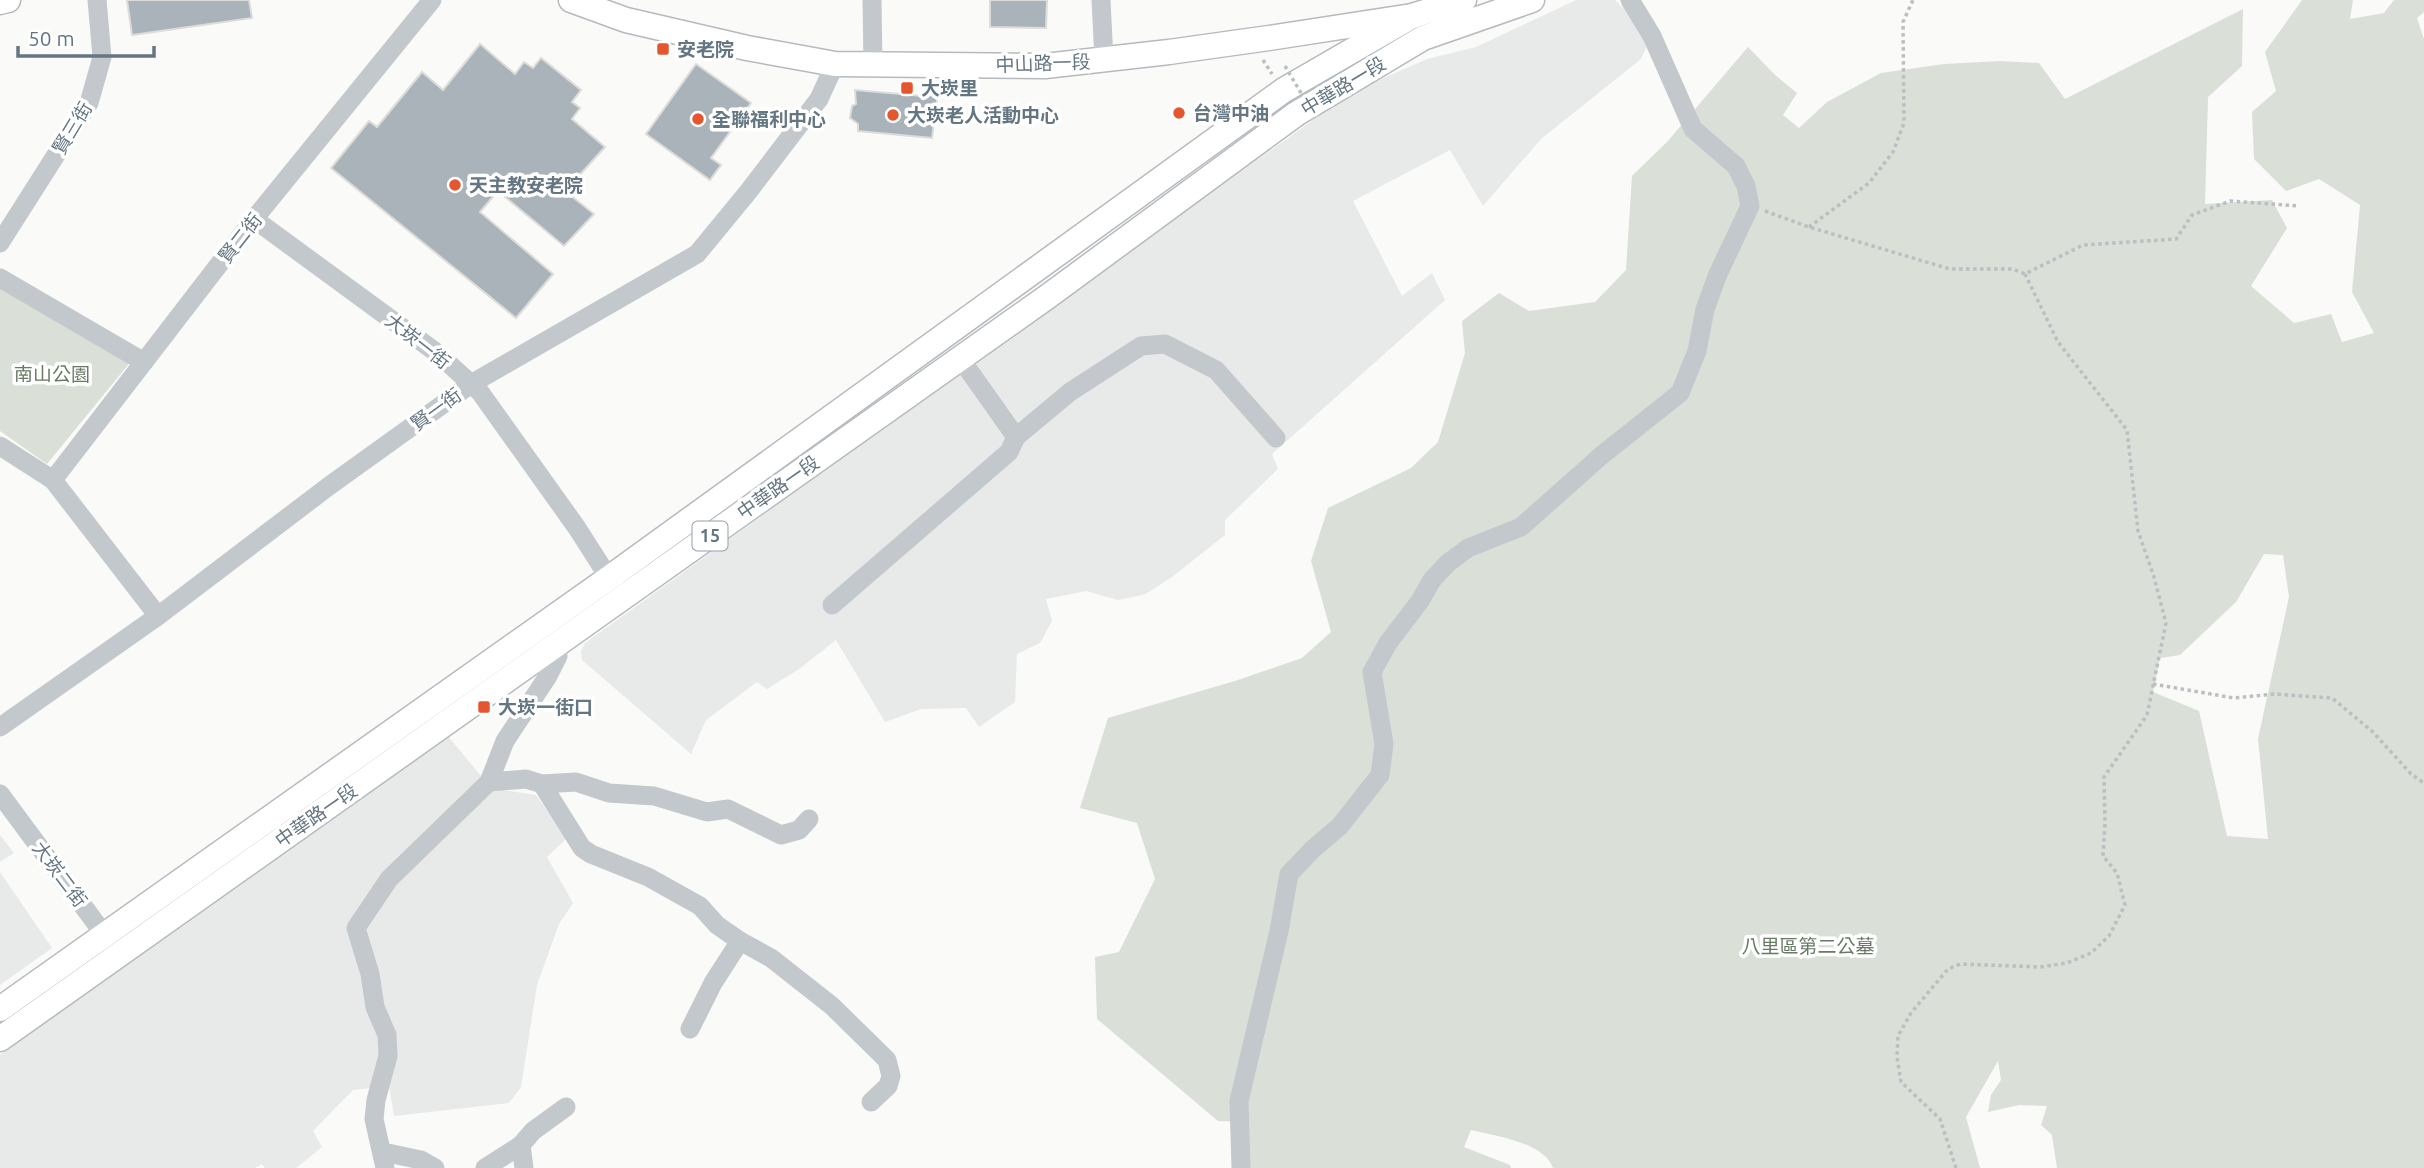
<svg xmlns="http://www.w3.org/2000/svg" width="2424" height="1168" font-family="Ubuntu,'Noto Sans TC',sans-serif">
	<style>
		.built { fill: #e8e9e9 }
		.green { fill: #dadfd7; fill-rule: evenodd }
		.building { fill: #aab3b9; stroke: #dcdcda; stroke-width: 2 }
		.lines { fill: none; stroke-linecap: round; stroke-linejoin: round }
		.major-casing { stroke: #b5babe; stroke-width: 27 }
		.path { stroke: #bbbfc2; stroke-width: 3.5; stroke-dasharray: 3.5 3.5; stroke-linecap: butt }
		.minor { stroke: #c3c8cc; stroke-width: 19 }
		.major { stroke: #fff; stroke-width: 24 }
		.path-bridge { stroke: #bbbfc2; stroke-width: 3.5; stroke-dasharray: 3.5 3.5; stroke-linecap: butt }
		.poi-dot { fill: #e4572e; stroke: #fff; stroke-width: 2.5 }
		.labels { text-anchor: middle; stroke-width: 7; stroke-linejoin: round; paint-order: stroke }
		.shield { fill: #fff; stroke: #939fa8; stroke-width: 2 }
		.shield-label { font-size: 18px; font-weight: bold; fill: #657683 }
		.poi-label { font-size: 19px; font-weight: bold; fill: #657683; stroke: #fff; text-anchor: start }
		.street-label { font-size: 19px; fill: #657683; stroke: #fff }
		.park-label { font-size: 19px; fill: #687a64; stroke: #fff }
	</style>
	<rect width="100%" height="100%" fill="#fafaf8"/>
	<g class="built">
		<path d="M1576 0H1615L1651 36 1641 59 1541 139 1483 206 1450 150 1353 201 1402 296 1432 273 1445 300 1272 454 1278 469 1225 520V535L1172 577 1146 594 1118 600 1086 591 1046 599 1052 621 1040 643 1017 654 1015 702 979 727 966 708 921 709 885 722 836 640 799 669 767 689 757 682 706 720 691 754 582 660 581 651 585 643 1352 92 1427 59 1476 47Z"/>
		<path d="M447 735 491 788 536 795 567 838 547 857 573 903 559 924 537 985 521 1087 509 1103 394 1116 389 1086 353 1090 313 1131 322 1147 296 1168H265L262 1164 255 1168H0V1055Z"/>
		<path d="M0 835 14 853 0 862Z"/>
		<path d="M0 872 52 948 0 985Z"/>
	</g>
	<g class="green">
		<path d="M2302 0H2353L2350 19 2384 13 2394 0H2424V12L2417 18 2424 39V1168H2057L2052 1135 2041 1125 2047 1106 2019 1105 1988 1112 1991 1095 2001 1080 1998 1061 1966 1117 1980 1168H1553C1544 1142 1495 1136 1471 1130L1464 1147 1510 1165 1511 1168H1249L1244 1122 1218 1121 1097 1019 1095 957 1119 952 1155 879 1137 823 1080 808 1108 718 1235 681 1302 658 1331 632 1311 561 1328 508 1411 468 1438 442 1465 353 1462 321 1499 293 1529 311 1595 302 1626 270 1632 176 1667 142 1748 47 1775 75 1797 93 1783 115 1799 128 1827 102 1881 73 1944 64 2000 61 2039 63 2065 99 2243 9 2242 66 2208 97 2205 204 2272 200 2287 228 2251 286 2294 323 2331 314 2342 342 2374 333 2352 292 2360 205 2319 179 2286 191 2254 159 2252 112 2276 91 2265 52ZM2264 554 2283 555 2289 597 2258 739 2268 839 2227 836 2199 711 2153 692 2160 658 2180 655 2236 602Z"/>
		<path d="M0 284 132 360 47 464 0 431Z"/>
	</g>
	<g class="building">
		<path d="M127 0H249L252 18 132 35Z"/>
		<path d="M990 0H1047L1046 28 990 27Z"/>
		<path d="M480 44 515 74 524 62 533 68 541 58 581 90 572 102 580 108 572 119 605 147 565 191 594 214 564 246 498 191 480 212 553 274 516 318 331 168 369 121 377 127 422 72 443 90Z"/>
		<path d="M696 64 751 103 711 158 721 165 710 180 646 134Z"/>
		<path d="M855 90 922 96 923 91 938 93 932 138 858 131V124L850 118 852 106 856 104Z"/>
	</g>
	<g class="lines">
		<g class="major-casing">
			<g id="major">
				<path d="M571 0 626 20 747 48 835 64 1045 66 1169 52 1269 38 1412 16 1464 0"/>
				<path d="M0 2 8 0"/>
				<path d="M0 1009 609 578 1284 90 1412 16"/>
				<path d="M0 1039 1047 297 1296 114 1423 38 1532 0"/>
			</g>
		</g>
		<g class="path">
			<path d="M1263 60 1272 74"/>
			<path d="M1765 211 1809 227 1950 269H2013L2025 274 2083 245 2176 239 2192 215 2230 201 2298 206"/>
			<path d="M1809 227 1869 183 1893 152 1904 123 1903 22 1913 0"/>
			<path d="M2153 684 2234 698 2274 694 2332 698 2373 732 2411 774 2424 783"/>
			<path d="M1956 1168 1940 1119 1901 1082 1897 1057 1898 1036 1911 1013 1948 969 1960 964 2040 967 2067 963 2091 953 2109 936 2125 905 2117 873 2103 856 2105 823 2104 777 2147 715 2166 623 2154 577 2138 531 2127 430 2058 342 2025 274"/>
		</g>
		<g class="minor">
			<path d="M872 0 873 64"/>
			<path d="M1101 0 1104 60"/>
			<path d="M254 219 437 353 480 392 577 528 616 589"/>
			<path d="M0 243 89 103 102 57 97 0"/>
			<path d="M0 278 144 362"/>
			<path d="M1016 437 1070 392 1141 346 1165 344 1216 370 1276 438"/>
			<path d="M0 446 53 480 158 616"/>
			<path d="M53 480 254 219 432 0"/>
			<path d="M832 605 1009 452 1016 437 960 358"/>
			<path d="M0 727 158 616 329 486 471 384 697 254 748 192 819 99 835 64"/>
			<path d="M489 782 526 779 542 784 582 848 591 854 648 877 700 906 717 925 740 941 771 958 832 1006 887 1060 891 1076 888 1086 871 1102"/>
			<path d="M542 784 576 782 609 793 654 796 707 812 728 809 781 835 799 830 809 819"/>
			<path d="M0 794 112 945"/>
			<path d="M690 1029 713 983 740 941"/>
			<path d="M521 1145 533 1131 566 1107"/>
			<path d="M383 1152 421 1160 435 1168"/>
			<path d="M385 1168 374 1119 376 1100 388 1056 387 1035 375 1007 370 974 356 928 389 879 489 782 505 741 548 676 558 656 555 645 550 638"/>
			<path d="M485 1168 521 1145 524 1168"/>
			<path d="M1241 1168 1239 1101 1279 931 1289 874 1313 849 1340 826 1380 775 1384 744 1372 672 1388 643 1420 601 1432 580 1448 563 1468 548 1521 527 1602 455 1680 393 1697 351 1705 309 1718 274 1750 206 1746 186 1736 166 1693 129 1652 36 1630 0"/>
		</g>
		<use href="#major" class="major"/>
		<path class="path-bridge" d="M1285 66 1316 118"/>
	</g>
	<g class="poi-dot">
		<rect x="656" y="42" width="14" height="14" rx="3.5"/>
		<rect x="900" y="81" width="14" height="14" rx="3.5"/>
		<circle cx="1179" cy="113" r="7"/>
		<circle cx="893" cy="115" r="7"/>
		<circle cx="698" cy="119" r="7"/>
		<circle cx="455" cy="185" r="7"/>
		<rect x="477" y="700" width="14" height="14" rx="3.5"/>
	</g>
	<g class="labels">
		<rect class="shield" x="692.5" y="521.5" width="35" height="29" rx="5"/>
		<g class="shield-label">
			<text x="710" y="542">15</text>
		</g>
		<g class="poi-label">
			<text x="677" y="56">安老院</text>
			<text x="921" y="95">大崁里</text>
			<text x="1193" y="120">台灣中油</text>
			<text x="907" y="122">大崁老人活動中心</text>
			<text x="712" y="126">全聯福利中心</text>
			<text x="469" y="192">天主教安老院</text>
			<text x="498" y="714">大崁一街口</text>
		</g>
		<g class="street-label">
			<text transform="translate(1043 63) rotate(-2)" y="7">中山路一段</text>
			<text transform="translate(1343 86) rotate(-31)" y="7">中華路一段</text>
			<text transform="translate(72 128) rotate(-59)" y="7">賢三街</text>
			<text transform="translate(240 238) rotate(-52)" y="7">賢二街</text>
			<text transform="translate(418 341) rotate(38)" y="7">大崁一街</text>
			<text transform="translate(436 409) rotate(-36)" y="7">賢一街</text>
			<text transform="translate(778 487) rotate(-35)" y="7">中華路一段</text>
			<text transform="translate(316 815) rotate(-35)" y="7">中華路一段</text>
			<text transform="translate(60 874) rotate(53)" y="7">大崁二街</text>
		</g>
		<g class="park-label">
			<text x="52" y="381">南山公園</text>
			<text x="1808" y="953">八里區第二公墓</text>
		</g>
	</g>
	<path d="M18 46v10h136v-10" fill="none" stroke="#657683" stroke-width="3.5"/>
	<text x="28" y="46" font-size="21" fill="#657683" stroke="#ffffff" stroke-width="5" paint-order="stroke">50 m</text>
</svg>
